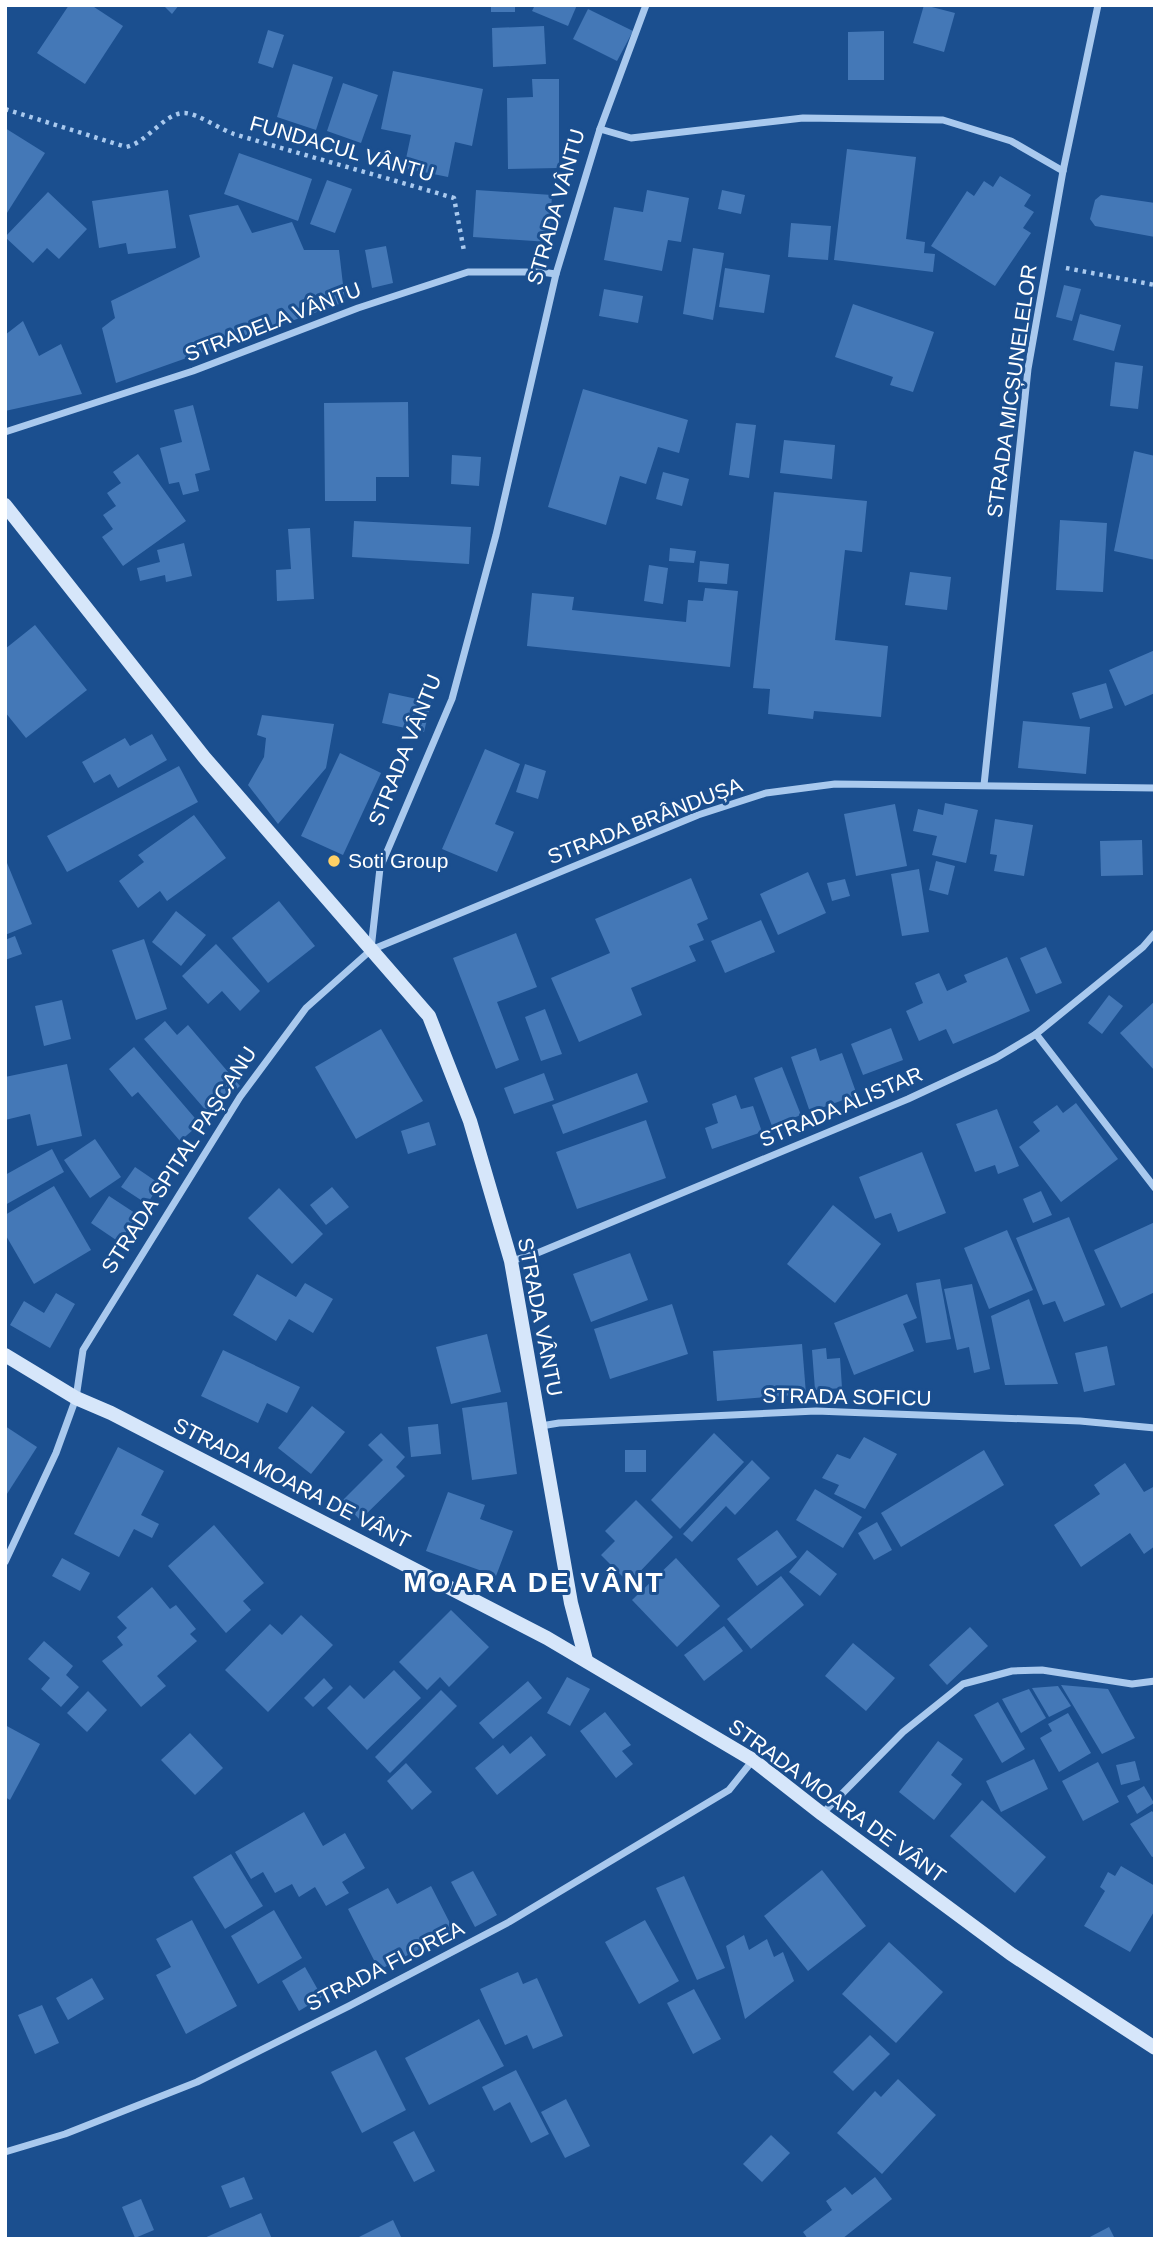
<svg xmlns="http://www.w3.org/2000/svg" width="1160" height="2244" font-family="Arial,sans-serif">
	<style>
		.building { fill: #4478b7 }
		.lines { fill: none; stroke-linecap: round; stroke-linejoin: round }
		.path { stroke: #a9c9ee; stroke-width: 4.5; stroke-dasharray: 3.5 5; stroke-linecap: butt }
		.minor { stroke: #a9c9ee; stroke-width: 7 }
		.secondary { stroke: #d6e6fa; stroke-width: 14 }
		.poi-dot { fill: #ffd166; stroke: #1b4f8f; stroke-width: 2.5 }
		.labels { text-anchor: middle; stroke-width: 6; stroke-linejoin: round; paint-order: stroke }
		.street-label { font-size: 21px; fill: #fff; stroke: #1b4f8f }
		.poi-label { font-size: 21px; fill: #fff; stroke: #1b4f8f; text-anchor: start }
		.district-label { font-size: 28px; font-weight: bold; letter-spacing: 2px; fill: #fff; stroke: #1b4f8f }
	</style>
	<rect width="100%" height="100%" fill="#1b4f8f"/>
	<g class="building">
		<path d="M69 5H91L123 26 85 84 37 53Z"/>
		<path d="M163 5H179L172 14Z"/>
		<rect x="491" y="5" width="24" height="7"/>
		<path d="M535 5H577L568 26 532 11Z"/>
		<path d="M924 5 955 13 944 52 913 43Z"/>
		<path d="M588 9 633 31 617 61 573 39Z"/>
		<path d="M544 26 546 64 493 67 492 28Z"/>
		<path d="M268 30 284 35 273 68 258 63Z"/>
		<path d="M884 31V80H848V32Z"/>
		<path d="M293 64 333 77 316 130 277 117Z"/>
		<path d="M393 71 483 89 472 146 455 142 448 177 404 168 411 135 381 129Z"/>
		<path d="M532 79H559V168L508 169 507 98 533 97Z"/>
		<path d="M343 83 378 95 361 143 327 131Z"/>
		<path d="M5 128 45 153 5 216Z"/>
		<path d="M847 149 916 157 906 239 925 242 924 253 935 254 933 272 834 260Z"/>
		<path d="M239 153 312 179 298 221 224 194Z"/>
		<path d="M1000 176 1031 195 1024 206 1034 212 1023 228 1031 233 995 286 931 246 967 191 974 196 984 181 993 187Z"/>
		<path d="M327 180 352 189 335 233 310 224Z"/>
		<path d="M168 190 176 248 128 254 126 243 99 248 92 201Z"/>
		<path d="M476 190 552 195 549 242 473 237Z"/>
		<path d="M647 190 689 198 681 242 668 240 662 271 604 260 614 207 643 212Z"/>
		<path d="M722 190 745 195 741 214 718 209Z"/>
		<path d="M48 192 87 229 59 259 47 248 33 263 5 237Z"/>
		<path d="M1101 195 1155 203V237L1095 226 1090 219 1095 200Z"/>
		<path d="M238 205 252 233 292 222 304 250H339L345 302 116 383 102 328 115 318 111 301 200 257 189 215Z"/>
		<path d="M791 223 831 226 828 260 788 257Z"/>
		<path d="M386 246 393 283 372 288 365 250Z"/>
		<path d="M693 248 724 253 713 320 683 314Z"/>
		<path d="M725 268 770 275 764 313 719 307Z"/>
		<path d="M1064 285 1081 289 1072 321 1056 317Z"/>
		<path d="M604 289 643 296 638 323 599 316Z"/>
		<path d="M853 304 934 332 913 392 890 385 893 377 835 357Z"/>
		<path d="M1080 314 1121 325 1114 351 1073 340Z"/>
		<path d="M23 321 39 356 61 344 82 394 5 411V335Z"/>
		<path d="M1115 362 1143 366 1138 409 1110 406Z"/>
		<path d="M583 389 688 420 679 453 658 447 646 484 620 476 606 525 548 507Z"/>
		<path d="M408 402 409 477H376V501H325L324 403Z"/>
		<path d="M193 405 210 470 195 474 199 491 183 495 179 482 169 484 160 448 182 442 174 410Z"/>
		<path d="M736 423 756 425 749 478 729 475Z"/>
		<path d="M784 440 835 445 832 479 780 473Z"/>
		<path d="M1134 451 1155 456V560L1114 551Z"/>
		<path d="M138 454 186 521 123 566 102 537 113 529 103 515 116 506 107 493 121 483 113 472Z"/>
		<path d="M452 455 481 457 479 486 451 484Z"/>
		<path d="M663 472 689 479 682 506 656 499Z"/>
		<path d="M774 492 867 501 862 552 845 550 835 640 888 646 881 717 814 711 813 719 768 714 770 689 753 688Z"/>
		<path d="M1060 520 1107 523 1103 592 1056 590Z"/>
		<path d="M354 521 471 527 469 564 352 557Z"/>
		<path d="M310 528 314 599 277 601 276 570 291 569 288 529Z"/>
		<path d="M184 543 192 576 166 582 165 575 140 581 137 568 160 562 157 550Z"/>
		<path d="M670 548 696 551 694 563 669 561Z"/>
		<path d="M700 561 729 564 727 584 698 582Z"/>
		<path d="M649 565 668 568 663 604 644 601Z"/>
		<path d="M910 572 951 577 947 610 905 605Z"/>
		<path d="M705 588 738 591 730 667 527 646 532 593 574 597 572 610 686 622 688 600 703 601Z"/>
		<path d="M35 625 87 690 26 738 5 712V649Z"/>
		<path d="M1155 650V693L1125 706 1109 670Z"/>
		<path d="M1106 683 1113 708 1080 719 1072 693Z"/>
		<path d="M389 693 431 702 424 732 382 723Z"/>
		<path d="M262 715 334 724 326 768 278 824 248 785 264 757 266 738 257 735Z"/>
		<path d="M1023 721 1090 727 1086 774 1018 768Z"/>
		<path d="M152 734 167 760 118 788 110 774 94 783 82 762 125 738 130 746Z"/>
		<path d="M485 749 520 764 495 824 514 832 497 872 442 849Z"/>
		<path d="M340 753 381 773 343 855 301 836Z"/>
		<path d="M525 764 546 771 538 799 516 792Z"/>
		<path d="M179 766 198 802 67 872 47 836Z"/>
		<path d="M945 803 978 810 966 863 932 855 937 836 913 831 918 809 943 815Z"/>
		<path d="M895 804 907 866 856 876 844 814Z"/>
		<path d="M194 815 226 858 167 901 160 891 138 908 119 881 144 862 138 855Z"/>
		<path d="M995 819 1033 825 1024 876 994 871 997 855 990 854Z"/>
		<path d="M1142 840 1143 875 1101 876 1100 841Z"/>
		<path d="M5 858 32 924 5 935Z"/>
		<path d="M936 861 955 866 948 895 929 890Z"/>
		<path d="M919 869 929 932 902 936 891 874Z"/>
		<path d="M808 872 826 913 778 935 760 894Z"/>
		<path d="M691 878 708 919 697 924 704 940 689 946 696 961 631 988 642 1015 579 1042 551 978 610 953 595 919Z"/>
		<path d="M845 879 850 896 832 901 827 883Z"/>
		<path d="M279 901 315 946 268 983 232 938Z"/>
		<path d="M176 911 206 935 181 966 152 942Z"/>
		<path d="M761 920 775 952 725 973 711 941Z"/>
		<path d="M516 933 537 987 497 1002 519 1060 496 1069 453 958Z"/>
		<path d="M15 936 22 954 5 960V940Z"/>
		<path d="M144 939 167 1009 136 1020 112 950Z"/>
		<path d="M216 944 260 991 240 1011 222 991 208 1004 182 976Z"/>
		<path d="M1046 947 1062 983 1036 994 1020 958Z"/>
		<path d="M1007 957 1030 1011 953 1044 946 1029 919 1041 906 1011 923 1003 915 983 939 973 947 991 967 982 964 975Z"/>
		<path d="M1109 995 1123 1006 1102 1034 1088 1023Z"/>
		<path d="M62 1000 71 1039 44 1046 35 1006Z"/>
		<path d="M1155 1001V1071L1120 1033Z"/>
		<path d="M545 1009 562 1054 541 1061 525 1017Z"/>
		<path d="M165 1021 177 1035 188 1025 240 1086 209 1114 144 1039Z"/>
		<path d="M891 1028 903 1060 863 1075 851 1044Z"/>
		<path d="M381 1029 423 1101 356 1139 315 1067Z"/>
		<path d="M134 1047 200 1124 180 1141 138 1092 132 1097 109 1069Z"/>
		<path d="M816 1048 820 1061 842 1053 857 1095 810 1112 791 1057Z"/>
		<path d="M67 1064 82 1136 37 1146 30 1114 5 1120V1077Z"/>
		<path d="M782 1067 801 1115 772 1126 754 1078Z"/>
		<path d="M544 1073 554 1100 514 1114 504 1088Z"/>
		<path d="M637 1073 648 1102 563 1134 552 1105Z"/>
		<path d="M736 1095 741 1109 753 1106 762 1132 712 1149 705 1128 718 1123 712 1104Z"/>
		<path d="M1076 1103 1118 1159 1061 1202 1019 1147 1040 1131 1033 1122 1057 1105 1063 1113Z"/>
		<path d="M997 1109 1019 1166 998 1174 995 1165 975 1172 956 1124Z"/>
		<path d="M646 1120 666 1178 577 1209 556 1152Z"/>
		<path d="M429 1122 436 1145 408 1154 401 1131Z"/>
		<path d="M95 1139 121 1177 90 1198 64 1160Z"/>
		<path d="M52 1149 64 1172 5 1205V1175Z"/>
		<path d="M922 1152 946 1213 898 1232 891 1213 875 1219 859 1177Z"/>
		<path d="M135 1167 160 1184 147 1204 121 1187Z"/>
		<path d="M54 1186 91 1250 34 1284 5 1234V1215Z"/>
		<path d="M332 1187 349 1207 326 1225 310 1205Z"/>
		<path d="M279 1188 323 1234 292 1264 248 1218Z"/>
		<path d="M1041 1191 1052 1215 1033 1223 1023 1199Z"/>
		<path d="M109 1196 138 1215 119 1242 91 1223Z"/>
		<path d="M833 1205 881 1244 835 1303 787 1264Z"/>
		<path d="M1069 1217 1105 1305 1064 1322 1055 1301 1043 1305 1016 1238Z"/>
		<path d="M1155 1222V1292L1121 1308 1094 1250Z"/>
		<path d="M1007 1230 1033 1290 989 1309 964 1248Z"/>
		<path d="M630 1253 648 1300 591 1322 573 1274Z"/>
		<path d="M257 1274 296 1297 305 1283 333 1299 313 1333 289 1319 276 1341 233 1315Z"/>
		<path d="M940 1279 951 1339 926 1343 916 1283Z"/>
		<path d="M972 1284 990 1369 974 1373 969 1347 957 1350 944 1289Z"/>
		<path d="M56 1293 75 1304 50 1348 10 1325 24 1301 44 1313Z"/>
		<path d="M907 1294 917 1318 903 1324 914 1351 854 1375 834 1323Z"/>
		<path d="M1029 1299 1058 1384 1005 1385 991 1316Z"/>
		<path d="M672 1304 688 1354 610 1379 594 1329Z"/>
		<path d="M487 1334 501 1392 451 1404 436 1347Z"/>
		<path d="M802 1344 806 1394 717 1401 713 1351Z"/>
		<path d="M1107 1346 1115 1385 1084 1392 1075 1353Z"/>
		<path d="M826 1348 827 1359 840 1358 842 1388 815 1390 812 1350Z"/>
		<path d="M223 1350 300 1387 287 1413 267 1403 258 1423 201 1396Z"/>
		<path d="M507 1402 517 1474 472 1480 462 1408Z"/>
		<path d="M312 1406 345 1432 311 1474 278 1448Z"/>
		<path d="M438 1424 441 1454 411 1457 408 1427Z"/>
		<path d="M5 1426 37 1447 5 1497Z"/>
		<path d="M381 1433 405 1457 396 1467 405 1476 360 1520 342 1501 383 1460 368 1445Z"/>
		<path d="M714 1433 744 1462 680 1529 651 1500Z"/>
		<path d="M864 1437 897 1454 865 1509 834 1494 839 1485 822 1478 837 1454 850 1459Z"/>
		<path d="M118 1447 164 1471 141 1515 159 1524 152 1538 134 1529 119 1557 74 1534Z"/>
		<rect x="625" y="1450" width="21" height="22"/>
		<path d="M984 1450 1004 1485 901 1547 881 1513Z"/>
		<path d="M752 1460 770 1478 735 1515 726 1506 692 1542 683 1534Z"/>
		<path d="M1125 1463 1144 1492 1155 1486V1546L1144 1554 1130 1533 1081 1567 1054 1525 1100 1494 1094 1485Z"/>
		<path d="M815 1489 862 1517 843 1548 796 1520Z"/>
		<path d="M448 1492 485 1505 480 1519 513 1531 496 1576 426 1551Z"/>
		<path d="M636 1500 673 1537 629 1583 601 1555 615 1541 605 1531Z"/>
		<path d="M877 1522 892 1550 874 1560 858 1533Z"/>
		<path d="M214 1525 264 1583 243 1601 251 1610 226 1633 168 1566Z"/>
		<path d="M777 1530 797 1557 757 1586 737 1559Z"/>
		<path d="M807 1550 837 1574 820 1596 789 1572Z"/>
		<path d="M62 1558 90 1573 80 1591 52 1576Z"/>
		<path d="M676 1558 720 1606 677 1647 632 1600Z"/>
		<path d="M781 1576 804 1605 751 1649 727 1619Z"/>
		<path d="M152 1587 170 1609 176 1605 196 1629 190 1634 197 1641 157 1676 166 1686 141 1707 102 1661 123 1645 117 1637 127 1628 117 1617Z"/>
		<path d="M451 1610 489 1647 449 1687 440 1677 427 1690 399 1662Z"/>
		<path d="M301 1615 333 1645 268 1712 225 1670 270 1624 282 1635Z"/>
		<path d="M724 1626 743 1651 704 1681 684 1655Z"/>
		<path d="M970 1627 988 1646 947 1685 929 1665Z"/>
		<path d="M44 1641 73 1666 66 1675 79 1687 61 1707 41 1689 50 1678 28 1659Z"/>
		<path d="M853 1643 895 1678 866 1711 825 1676Z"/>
		<path d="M394 1670 421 1698 367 1750 327 1708 350 1685 364 1699Z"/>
		<path d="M567 1677 590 1689 570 1726 547 1713Z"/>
		<path d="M324 1678 333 1688 313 1707 304 1698Z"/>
		<path d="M528 1681 542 1698 493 1739 479 1723Z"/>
		<path d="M1061 1685 1108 1689 1135 1738 1102 1754Z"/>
		<path d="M1058 1686 1071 1706 1049 1717 1032 1688Z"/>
		<path d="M1029 1689 1046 1718 1021 1733 1002 1699Z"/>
		<path d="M441 1690 457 1706 390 1773 375 1757Z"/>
		<path d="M88 1691 107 1710 87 1732 67 1713Z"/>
		<path d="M998 1702 1025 1749 1002 1763 974 1715Z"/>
		<path d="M605 1712 631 1745 622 1751 633 1764 616 1778 580 1731Z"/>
		<path d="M1068 1713 1091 1753 1059 1772 1040 1738 1052 1731 1048 1724Z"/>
		<path d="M5 1725 40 1744 10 1800 5 1797Z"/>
		<path d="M190 1733 223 1768 195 1795 161 1760Z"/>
		<path d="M531 1736 546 1755 497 1795 475 1768 503 1745 510 1754Z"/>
		<path d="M938 1741 963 1759 951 1775 962 1784 934 1820 899 1792Z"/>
		<path d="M1034 1759 1048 1789 1001 1812 986 1781Z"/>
		<path d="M1135 1761 1140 1780 1121 1785 1116 1765Z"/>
		<path d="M1098 1762 1119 1802 1083 1821 1062 1781Z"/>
		<path d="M406 1763 432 1792 412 1810 387 1781Z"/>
		<path d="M1144 1786 1154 1803 1137 1814 1127 1796Z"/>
		<path d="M982 1800 1046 1857 1015 1893 950 1836Z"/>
		<path d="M1152 1811 1155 1815V1856L1152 1857 1130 1824Z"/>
		<path d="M304 1812 323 1846 345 1833 365 1868 342 1882 349 1893 326 1906 315 1887 299 1897 292 1884 275 1893 263 1872 251 1879 235 1852Z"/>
		<path d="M231 1854 263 1906 225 1929 193 1877Z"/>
		<path d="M1121 1866 1155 1886V1910L1130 1952 1084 1926 1105 1891 1100 1887 1108 1872 1115 1876Z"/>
		<path d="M822 1870 866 1926 808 1971 764 1916Z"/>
		<path d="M473 1871 497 1915 475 1927 451 1882Z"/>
		<path d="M684 1876 725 1968 697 1980 656 1888Z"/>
		<path d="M431 1886 454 1931 379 1970 348 1909 388 1888 397 1904Z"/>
		<path d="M274 1910 302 1958 258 1984 231 1936Z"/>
		<path d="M192 1920 237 2006 186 2034 156 1975 171 1967 156 1939Z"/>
		<path d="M645 1920 679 1981 639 2004 605 1942Z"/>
		<path d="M744 1935 749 1950 767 1939 774 1957 783 1952 794 1981 745 2019 726 1946Z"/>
		<path d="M889 1942 943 1992 896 2043 842 1994Z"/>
		<path d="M305 1967 322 1997 299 2011 282 1981Z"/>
		<path d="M518 1972 523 1984 537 1978 563 2036 533 2049 527 2035 505 2045 480 1989Z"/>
		<path d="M92 1978 104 1999 68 2020 56 1998Z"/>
		<path d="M694 1989 721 2039 693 2054 667 2003Z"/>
		<path d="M42 2005 59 2043 35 2054 18 2015Z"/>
		<path d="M479 2019 504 2066 429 2105 405 2058Z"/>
		<path d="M870 2035 890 2054 853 2091 833 2072Z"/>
		<path d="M376 2050 406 2110 362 2133 331 2072Z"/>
		<path d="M516 2070 549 2134 531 2143 510 2102 494 2111 482 2087Z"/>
		<path d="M898 2079 936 2115 882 2174 837 2133 875 2091 881 2097Z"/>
		<path d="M566 2099 590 2146 565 2158 541 2112Z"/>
		<path d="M414 2131 435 2171 414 2182 393 2142Z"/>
		<path d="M771 2135 790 2153 762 2182 743 2164Z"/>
		<path d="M244 2177 253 2199 230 2208 221 2186Z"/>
		<path d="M875 2177 892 2199 842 2239H808L803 2232 832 2210 826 2201 845 2187 852 2195Z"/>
		<path d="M141 2199 154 2230 135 2238 122 2207Z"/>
		<path d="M261 2213 272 2239H202Z"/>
		<path d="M393 2220 402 2239H360L359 2237Z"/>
		<path d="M1109 2227 1115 2239H1086Z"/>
	</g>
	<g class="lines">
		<g class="path">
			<path d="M5 109 126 147C147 143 165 112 185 113 199 114 219 129 234 134 307 156 380 176 454 198L464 251"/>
			<path d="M1066 268 1155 285"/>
		</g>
		<g class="minor">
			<path d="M600 129 631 138 803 118 943 120 1011 141 1063 171"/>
			<path d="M5 432 193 371 358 308 468 272H541L556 274"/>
			<path d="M984 785 1028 369 1063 171 1098 5"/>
			<path d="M371 949 380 868 452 699 496 535 556 274 600 129 646 5"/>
			<path d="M1036 1034 1155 1188"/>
			<path d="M511 1261 535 1254 908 1099 996 1058 1036 1034 1143 947 1155 933"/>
			<path d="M541 1426 559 1423 816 1411 1080 1421 1155 1428"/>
			<path d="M5 1562 56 1453 76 1398 83 1350 240 1097 306 1008 371 950 698 815 766 793 835 784 1155 788"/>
			<path d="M822 1814 903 1732 963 1684 1012 1671 1042 1670 1132 1684 1155 1681"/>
			<path d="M5 2152 65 2134 197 2082 349 2006 509 1922 729 1790 753 1760"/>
		</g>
		<g class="secondary">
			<path d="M5 505 204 757 429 1016 470 1121 511 1261 571 1603 586 1660"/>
			<path d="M5 1355 76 1398 111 1413 547 1638 753 1760 822 1814 1011 1954 1155 2048"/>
		</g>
	</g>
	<circle class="poi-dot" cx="334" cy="861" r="7"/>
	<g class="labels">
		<g class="street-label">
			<text transform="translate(342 149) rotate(16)" y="7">FUNDACUL VÂNTU</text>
			<text transform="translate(556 207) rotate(-74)" y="7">STRADA VÂNTU</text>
			<text transform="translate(273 322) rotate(-21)" y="7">STRADELA VÂNTU</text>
			<text transform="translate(1012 391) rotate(-82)" y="7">STRADA MICȘUNELELOR</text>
			<text transform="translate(405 750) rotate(-68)" y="7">STRADA VÂNTU</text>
			<text transform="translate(645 821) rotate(-21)" y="7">STRADA BRÂNDUȘA</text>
			<text transform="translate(841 1107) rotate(-23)" y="7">STRADA ALISTAR</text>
			<text transform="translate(179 1160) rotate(-57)" y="7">STRADA SPITAL PAȘCANU</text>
			<text transform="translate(540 1317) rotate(79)" y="7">STRADA VÂNTU</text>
			<text transform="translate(847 1397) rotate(1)" y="7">STRADA SOFICU</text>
			<text transform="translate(292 1483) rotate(27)" y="7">STRADA MOARA DE VÂNT</text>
			<text transform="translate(837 1801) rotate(36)" y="7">STRADA MOARA DE VÂNT</text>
			<text transform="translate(385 1966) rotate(-27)" y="7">STRADA FLOREA</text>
		</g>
		<g class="poi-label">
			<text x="348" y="868">Soti Group</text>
		</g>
		<g class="district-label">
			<text x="534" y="1592">MOARA DE VÂNT</text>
		</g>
	</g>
	<rect width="1160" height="2244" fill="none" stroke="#ffffff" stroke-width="14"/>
</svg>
